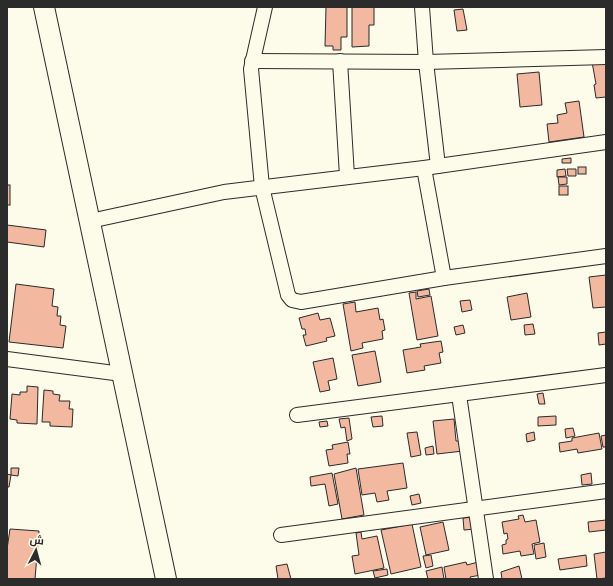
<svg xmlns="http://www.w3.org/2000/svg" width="613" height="586" font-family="'Roboto Serif',Cairo,serif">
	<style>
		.building { fill: #f2b8a0; stroke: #2b2b2b }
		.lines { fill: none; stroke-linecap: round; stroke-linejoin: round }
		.street-casing { stroke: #2b2b2b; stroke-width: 16 }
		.secondary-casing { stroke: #2b2b2b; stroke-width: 22 }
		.street { stroke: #fdfbea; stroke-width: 14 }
		.secondary { stroke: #fdfbea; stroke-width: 20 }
	</style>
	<rect width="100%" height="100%" fill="#fdfbea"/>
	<g class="building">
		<path d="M326 7H347V37H341V50H333V46H325Z"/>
		<path d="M352 7H374V25H369V46L352 47Z"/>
		<path d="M463 9 467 30 457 31 454 10Z"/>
		<path d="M606 60V97L596 98 594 85 596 84 592 62Z"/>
		<path d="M539 72 542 105 520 107 517 74Z"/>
		<path d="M579 101 584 137 549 142 547 124 558 123 557 115 567 113 565 103Z"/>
		<path d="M571 158V163H562V159Z"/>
		<rect x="578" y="167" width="8" height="7"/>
		<path d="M565 169 566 176 557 177V170Z"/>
		<path d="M567 169H576V176H568Z"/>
		<path d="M558 177H567V184L559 185Z"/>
		<rect x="7" y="185" width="3" height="20"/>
		<rect x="559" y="186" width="9" height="9"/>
		<path d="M7 225 46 230 44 247 7 242Z"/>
		<path d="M606 275V307L593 308 589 277Z"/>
		<path d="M16 284 54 289 52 306 58 307 57 316H61L60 325 66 326 63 348 9 342Z"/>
		<path d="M429 289 430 295 418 297 417 291Z"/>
		<path d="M416 292V299L431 296 438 336 417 340 409 293Z"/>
		<path d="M527 293 531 317 511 320 507 297Z"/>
		<path d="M470 300 472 310 462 312 460 301Z"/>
		<path d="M355 302 356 312 378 308 380 320 383 319 385 330 382 331 383 339 362 343 363 348 351 351 343 304Z"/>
		<path d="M318 313 320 320 330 318 335 336 326 338 327 341 306 346 303 335H306L305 329H302L299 318Z"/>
		<path d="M533 324 535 334 525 335 524 325Z"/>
		<path d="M463 325 465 333 456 335 454 327Z"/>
		<path d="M606 332V344L599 345 598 333Z"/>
		<path d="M441 341 443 352 439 353 441 363 424 366 425 370 407 373 403 350 421 347 420 344Z"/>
		<path d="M375 351 381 382 358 386 352 355Z"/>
		<path d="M333 358 337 379 328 381 330 390 320 392 313 362Z"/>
		<path d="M27 386 38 387 37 424 17 423V420L10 419 12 394 20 395V392H27Z"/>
		<path d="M44 390 53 391V394L60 395 59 401H70L69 409H73L72 427 50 426V422H42Z"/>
		<path d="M543 393 545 404H539L537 394Z"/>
		<path d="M382 416 383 426 373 427 371 417Z"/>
		<path d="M556 416V425L538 426V417Z"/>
		<path d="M349 418 352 439 347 441 345 427 341 428 339 419Z"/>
		<path d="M454 419 456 441H462L463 451 437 454 433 421Z"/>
		<path d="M327 421 328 426 320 427 319 422Z"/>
		<path d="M573 428 575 436 566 438 565 429Z"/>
		<path d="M417 432 421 455 411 457 407 433Z"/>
		<path d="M534 432 535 440 527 442 526 434Z"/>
		<path d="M599 433 602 449 578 453 577 449 560 452 559 443 572 441V438Z"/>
		<path d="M606 435V447H603L601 436Z"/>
		<path d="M348 442 350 454H347L348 463 329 466 326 450 333 449 332 445Z"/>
		<path d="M433 446 434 454 426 455 425 448Z"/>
		<path d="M403 463 407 488 387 491 389 500 377 502 375 493 362 495 358 469Z"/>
		<path d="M11 468H19L18 476 11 475Z"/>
		<path d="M356 468 364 515 342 519 334 474Z"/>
		<path d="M332 473 338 504 329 506 325 484 311 486 310 477Z"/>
		<path d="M591 473 592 484 582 485 581 475Z"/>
		<path d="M7 474 11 475 9 487H7Z"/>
		<path d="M419 494 421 503 412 505 410 496Z"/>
		<path d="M523 515 525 522 536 520 540 542 532 544 534 554 521 556 520 551 503 554 502 545 506 544V540L508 539 507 533 504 534 502 522 519 519 518 516Z"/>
		<path d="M474 517 475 529 464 530 463 518Z"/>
		<path d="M606 520V530L589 532 588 522Z"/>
		<path d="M443 522 449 550 426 555 420 527Z"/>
		<path d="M412 524 421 567 391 574 381 530Z"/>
		<path d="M10 529 39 531 35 579H7V549Z"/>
		<path d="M361 532 362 539 377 536 384 568 355 574 352 556 359 555 356 533Z"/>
		<path d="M544 543 546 557 536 559 534 545Z"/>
		<path d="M606 552V578L597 579 594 554Z"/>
		<path d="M431 555 433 566 426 568 423 556Z"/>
		<path d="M586 555 587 566 560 570 558 559Z"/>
		<path d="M466 562 467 565 478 562 481 575 470 577 471 579H446L444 567Z"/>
		<path d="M287 564 291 579H278L276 566Z"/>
		<path d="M519 566 522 579H502L501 572Z"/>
		<path d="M442 567 444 579H428L426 571Z"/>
		<path d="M387 569 388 575 375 578 373 571Z"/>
	</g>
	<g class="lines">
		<g class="street-casing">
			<g id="street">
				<path d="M265 7 251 69 262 187 288 295 292 300 301 302 444 278 606 256"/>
				<path d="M422 7 426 62 438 166"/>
				<path d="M252 61 426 62 606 57"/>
				<path d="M340 61 347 176"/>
				<path d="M424 168 444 278"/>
				<path d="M90 221 224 192 424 168 606 142"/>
				<path d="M7 359 122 374"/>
				<path d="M459 395 486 579"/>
				<path d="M297 415 606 375"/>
				<path d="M281 535 606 491"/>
			</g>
		</g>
		<g class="secondary-casing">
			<path id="secondary" d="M44 7 166 579"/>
		</g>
		<use href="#street" class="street"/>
		<use href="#secondary" class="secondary"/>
	</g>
	<rect width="613" height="586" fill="none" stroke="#2b2b2b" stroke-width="16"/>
	<g transform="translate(36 550) rotate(6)" stroke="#fdfbea" stroke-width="3" paint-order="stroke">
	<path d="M0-3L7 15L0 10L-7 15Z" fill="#2b2b2b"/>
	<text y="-6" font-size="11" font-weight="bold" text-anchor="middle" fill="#2b2b2b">ش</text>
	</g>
</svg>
